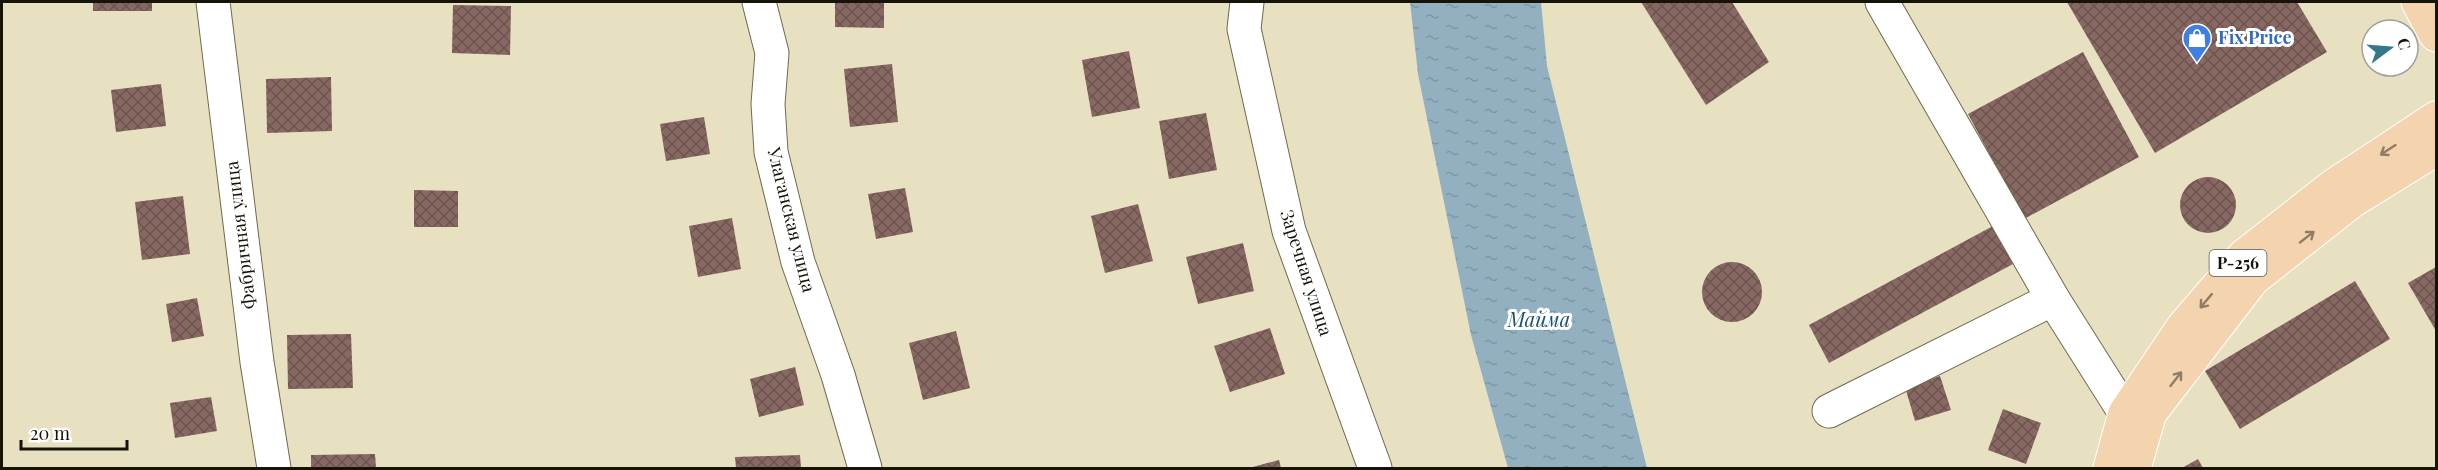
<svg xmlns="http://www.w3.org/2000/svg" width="2438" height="470" font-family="'Playfair Display',serif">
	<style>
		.water { fill: url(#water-ripples) }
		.building { fill: url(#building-cross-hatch) }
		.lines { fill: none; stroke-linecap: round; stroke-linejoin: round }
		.minor-casing { stroke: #706a4e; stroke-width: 35 }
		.major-casing { stroke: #fff; stroke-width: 35 }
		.minor { stroke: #fff; stroke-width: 33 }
		.major { stroke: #f4d3af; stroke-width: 33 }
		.oneway { stroke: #907d64 }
		.labels { text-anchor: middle; stroke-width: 6; stroke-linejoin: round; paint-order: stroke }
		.shield { fill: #fff; stroke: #5c5a52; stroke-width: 1.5 }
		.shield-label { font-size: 16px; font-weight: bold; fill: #161308 }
		.shop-label { font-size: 18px; font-weight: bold; fill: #366cbe; stroke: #fff; text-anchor: start }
		.street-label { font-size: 18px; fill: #161308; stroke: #fff }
		.water-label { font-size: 20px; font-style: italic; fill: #19516a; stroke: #fff }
	</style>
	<defs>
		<pattern id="water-ripples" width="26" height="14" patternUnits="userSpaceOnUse" patternTransform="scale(1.5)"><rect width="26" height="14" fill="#92b0c0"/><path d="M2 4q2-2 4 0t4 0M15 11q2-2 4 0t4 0" fill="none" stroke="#7d96a4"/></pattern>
		<pattern id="building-cross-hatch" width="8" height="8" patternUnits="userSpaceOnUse" patternTransform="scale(1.5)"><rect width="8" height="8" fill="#876862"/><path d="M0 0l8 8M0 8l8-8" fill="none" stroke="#6d544f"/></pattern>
	</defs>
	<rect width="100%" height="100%" fill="#e7e1c1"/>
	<path class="water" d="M1410 2H1541L1547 66 1647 468H1508L1471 335 1418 74Z"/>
	<g class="building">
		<rect x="93" y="2" width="59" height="9"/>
		<path d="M835 2H884V28L835 27Z"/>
		<path d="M1641 2H1732L1769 62 1706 105Z"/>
		<path d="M2067 2H2297L2327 52 2155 153Z"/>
		<path d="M453 5 511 6 510 55 452 53Z"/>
		<path d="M1129 51 1140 108 1092 117 1082 60Z"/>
		<path d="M2083 52 2139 157 2024 219 1968 114Z"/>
		<path d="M892 64 898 122 850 127 844 69Z"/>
		<path d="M331 77 332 131 267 133 266 79Z"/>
		<path d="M161 84 166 126 116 132 111 90Z"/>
		<path d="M1206 113 1217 170 1169 179 1159 121Z"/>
		<path d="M704 117 710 154 666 161 660 124Z"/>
		<circle cx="2208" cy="205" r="28"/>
		<path d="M905 188 913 232 876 239 868 194Z"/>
		<path d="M414 190 458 191V227H414Z"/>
		<path d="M183 196 190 254 142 260 135 202Z"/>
		<path d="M1138 204 1153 261 1105 273 1091 216Z"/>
		<path d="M732 218 741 269 698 277 689 226Z"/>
		<path d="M1993 226 2013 264 1829 363 1809 325Z"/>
		<path d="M1243 243 1254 291 1198 304 1186 257Z"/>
		<circle cx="1732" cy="292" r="30"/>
		<path d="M2436 267V331L2408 283Z"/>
		<path d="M2355 281 2390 339 2240 429 2205 371Z"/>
		<path d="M197 298 204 336 172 342 166 304Z"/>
		<path d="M1270 328 1285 374 1230 392 1214 346Z"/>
		<path d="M956 331 970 388 923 400 909 343Z"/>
		<path d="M351 334 353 388 288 389 287 335Z"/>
		<path d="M795 367 804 405 759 417 750 379Z"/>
		<path d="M1940 376 1951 410 1915 421 1905 387Z"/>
		<path d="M211 397 217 431 175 438 170 403Z"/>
		<path d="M2003 409 2041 423 2026 464 1988 450Z"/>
		<path d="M375 454 376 468H311V455Z"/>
		<path d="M800 455 801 468H736L735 457Z"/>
		<path d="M2198 459 2203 468H2182Z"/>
		<path d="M1279 460 1281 468H1249Z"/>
	</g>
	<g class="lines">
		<g class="minor-casing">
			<g id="minor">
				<path d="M213 2 257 362 274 468"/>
				<path d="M759 2 772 53 768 104 771 152 798 262 838 375 865 468"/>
				<path d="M1247 2 1244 29 1289 231 1375 468"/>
				<path d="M1882 2 2053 299 2125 413"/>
				<path d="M1829 411 2053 299"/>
			</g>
		</g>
		<g class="major-casing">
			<g id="major">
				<path d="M2418 2 2436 35"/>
				<path d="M2110 468 2125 413 2183 327 2244 256 2333 186 2436 118"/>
				<path d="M2134 468 2150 413 2253 279 2352 201 2436 149"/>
			</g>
		</g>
		<use href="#minor" class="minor"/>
		<use href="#major" class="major"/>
	</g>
	<defs><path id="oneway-shaft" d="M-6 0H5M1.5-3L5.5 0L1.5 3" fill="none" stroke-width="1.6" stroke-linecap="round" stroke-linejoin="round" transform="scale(1.5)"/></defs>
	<g class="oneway">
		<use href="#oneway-shaft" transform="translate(2388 150) rotate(147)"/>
		<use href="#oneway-shaft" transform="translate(2307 237) rotate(-38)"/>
		<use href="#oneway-shaft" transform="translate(2206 301) rotate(130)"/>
		<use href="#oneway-shaft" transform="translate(2176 379) rotate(-52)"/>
	</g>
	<defs>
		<g id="shop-pin" transform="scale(1.5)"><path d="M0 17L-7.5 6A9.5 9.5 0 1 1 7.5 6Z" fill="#3f7fe0" stroke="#fff"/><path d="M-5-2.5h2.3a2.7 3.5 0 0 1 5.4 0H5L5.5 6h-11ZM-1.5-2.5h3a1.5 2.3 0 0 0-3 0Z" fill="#fff"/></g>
	</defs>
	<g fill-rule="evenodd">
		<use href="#shop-pin" x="2197" y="38"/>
	</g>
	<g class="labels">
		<rect class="shield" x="2209.5" y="250" width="57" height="26" rx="4.5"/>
		<g class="shield-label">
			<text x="2238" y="269">Р-256</text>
		</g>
		<g class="shop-label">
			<text x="2218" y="44">Fix Price</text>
		</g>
		<g class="street-label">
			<text transform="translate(791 220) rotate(76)" y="6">Улаганская улица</text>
			<text transform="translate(241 235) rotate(-97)" y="6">Фабричная улица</text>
			<text transform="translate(1306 273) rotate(72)" y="6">Заречная улица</text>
		</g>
		<g class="water-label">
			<text x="1539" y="327">Майма</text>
		</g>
	</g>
	<rect width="2438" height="470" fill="none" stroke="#161308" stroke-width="6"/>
	<g transform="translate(2390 48) rotate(74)"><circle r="28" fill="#ffffff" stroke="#a2a19c" stroke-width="1.5"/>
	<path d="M0-4.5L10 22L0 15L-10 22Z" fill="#337986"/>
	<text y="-9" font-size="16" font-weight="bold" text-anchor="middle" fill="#161308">С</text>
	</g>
	<path d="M21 440v9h106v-9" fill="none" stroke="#161308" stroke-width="3"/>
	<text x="30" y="440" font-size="18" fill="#161308" stroke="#ffffff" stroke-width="4.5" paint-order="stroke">20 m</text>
</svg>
